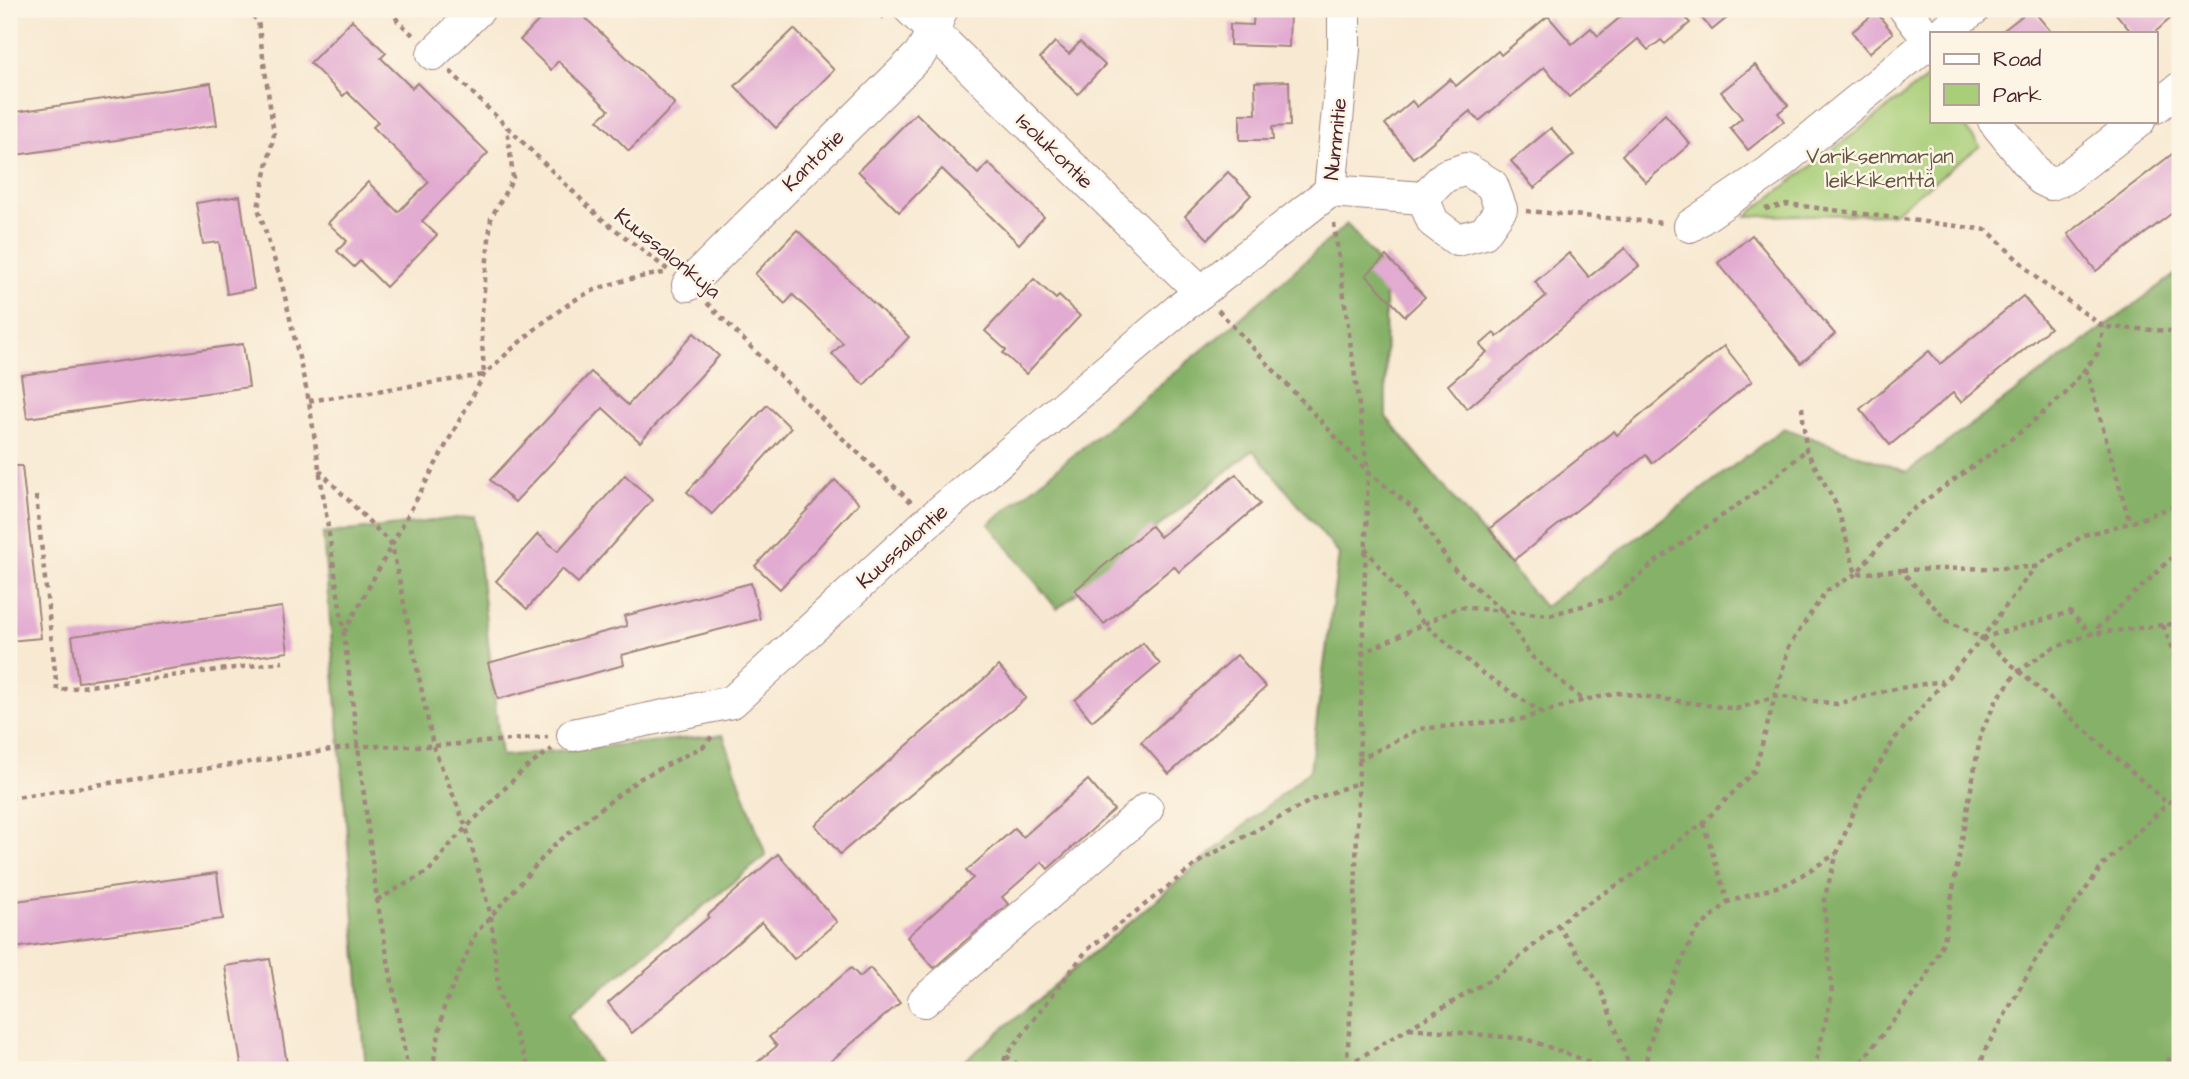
<svg xmlns="http://www.w3.org/2000/svg" width="2189" height="1079" font-family="'Architects Daughter',sans-serif">
	<style>
		.green { fill: #a8ce78; stroke: #797652; stroke-width: 2 }
		.forest { fill: #86b168; stroke: #68684a; stroke-width: 2 }
		.building { fill: #e2abd1 }
		.lines { fill: none; stroke-linecap: round; stroke-linejoin: round }
		.minor-casing { stroke: #a1847e; stroke-width: 34 }
		.path { stroke: #a1847e; stroke-width: 4.5; stroke-dasharray: 5 5; stroke-linecap: butt }
		.minor { stroke: #fff; stroke-width: 32 }
		.labels { text-anchor: middle; stroke-width: 5; stroke-linejoin: round; paint-order: stroke }
		.street-label { font-size: 21px; fill: #4a1f2b; stroke: #fcf5e5 }
		.park-label { font-size: 21px; fill: #665442; stroke: #fcf5e5 }
	</style>
	<rect width="100%" height="100%" fill="#fcf5e5"/>
	<filter id="ink" filterUnits="userSpaceOnUse"><feTurbulence type="fractalNoise" baseFrequency=".0143" numOctaves="2"/><feDisplacementMap in="SourceGraphic" scale="14" xChannelSelector="R" yChannelSelector="G"/><feConvolveMatrix kernelMatrix="1 2 1 2 8 2 1 2 1" color-interpolation-filters="sRGB"/></filter>
	<filter id="wash" filterUnits="userSpaceOnUse"><feTurbulence type="fractalNoise" baseFrequency=".00686" numOctaves="4" result="noise"/><feDisplacementMap in="SourceGraphic" scale="28" xChannelSelector="R" yChannelSelector="G"/><feGaussianBlur stdDeviation="1.57" result="paint"/><feColorMatrix in="noise" values="0 0 0 0 0 0 0 0 0 0 0 0 0 0 0 0 0 1.4 0 .05"/><feComposite in="paint" operator="in"/></filter>
	<g filter="url(#wash)">
		<rect width="100%" height="100%" fill="#f8e9d2"/>
		<path class="green" d="M1927 78 1932 85V121H1960L1980 146 1892 214 1746 216Z"/>
		<g class="forest">
			<path d="M1347 224 1385 271 1386 417 1544 607 1784 428 1907 472 2180 271V1070H954L1310 770 1339 554 1253 450 1057 609 989 524 1234 324Z"/>
			<path d="M474 516 501 756 723 735 766 856 569 1015 603 1070H366L323 534Z"/>
		</g>
		<g id="blocks">
			<g class="building">
				<path d="M550 9H576L675 104 629 151 598 120 609 110 558 61 551 70 520 40Z"/>
				<path d="M1254 9H1290L1289 47 1230 45V24L1253 25Z"/>
				<path d="M1630 9H1678L1690 23 1665 44 1661 40 1648 50 1638 39 1569 97 1544 67 1479 121 1470 111 1413 158 1385 124 1412 101 1417 107 1450 79 1456 86 1498 51 1501 55 1548 16 1572 44 1591 28 1598 36Z"/>
				<path d="M1694 9H1738L1712 30Z"/>
				<path d="M2032 9 2052 33H2000L2031 9Z"/>
				<path d="M2112 9H2180V10L2154 33H2132Z"/>
				<path d="M1876 12 1893 33 1869 53 1852 32Z"/>
				<path d="M352 20 386 53 381 58 412 88 417 83 488 153 422 221 437 235 386 287 360 261 354 267 337 251 347 241 328 223 368 182 398 212 429 182 373 127 378 122 347 92 343 96 310 63Z"/>
				<path d="M794 29 834 70 776 128 735 86Z"/>
				<path d="M1055 42 1069 54 1080 42 1105 65 1078 94 1040 58Z"/>
				<path d="M1755 65 1788 105 1778 113 1784 121 1748 150 1730 128 1742 118 1721 92Z"/>
				<path d="M1289 81 1290 126 1272 127 1273 140H1240V114H1256L1255 82Z"/>
				<path d="M211 83 217 125 9 156V113Z"/>
				<path d="M916 113 978 174 988 163 1044 217 1019 244 942 169 899 212 858 171Z"/>
				<path d="M1665 114 1690 144 1646 182 1622 155Z"/>
				<path d="M1551 128 1574 155 1534 188 1511 161Z"/>
				<path d="M2180 148V207L2096 271 2068 234Z"/>
				<path d="M1228 172 1251 195 1208 239 1185 216Z"/>
				<path d="M240 196 254 289 227 294 219 242 203 244 196 203Z"/>
				<path d="M797 230 909 337 864 385 832 354 843 343 793 295 785 304 755 274Z"/>
				<path d="M1752 235 1835 334 1801 363 1718 263Z"/>
				<path d="M1625 248 1639 266 1566 324 1467 409 1448 385 1487 352 1480 345 1494 333 1497 337 1546 296 1535 282 1569 253 1589 277Z"/>
				<path d="M1386 256 1425 297 1405 316 1366 275Z"/>
				<path d="M1034 279 1056 299 1059 296 1080 316 1026 374 1003 353 1006 350 985 331Z"/>
				<path d="M2023 296 2050 328 1961 402 1953 393 1890 445 1860 409 1929 351 1940 364Z"/>
				<path d="M694 333 719 356 640 442 603 408 515 502 490 480 591 372 628 405Z"/>
				<path d="M243 344 249 387 27 418 21 375Z"/>
				<path d="M1724 346 1752 381 1652 463 1646 455 1514 560 1489 529 1614 431 1617 435Z"/>
				<path d="M767 405 791 428 712 514 687 492Z"/>
				<path d="M9 466H22L41 638 9 641Z"/>
				<path d="M1236 474 1260 504 1179 572 1174 566 1104 624 1075 590 1151 526 1160 537Z"/>
				<path d="M625 475 652 500 578 583 562 569 527 609 496 581 538 534 558 551Z"/>
				<path d="M835 480 859 503 780 589 755 566Z"/>
				<path d="M751 583 760 619 622 655 624 665 498 699 488 663 627 626 624 616Z"/>
				<path d="M282 607 288 652 78 682 72 636Z"/>
				<path d="M1143 643 1160 664 1092 721 1075 700Z"/>
				<path d="M1237 655 1266 687 1169 774 1141 742Z"/>
				<path d="M999 666 1026 698 840 854 815 825Z"/>
				<path d="M1088 780 1114 810 1048 869 1042 862 1002 897 1008 904 934 968 907 937 973 878 966 871 1015 828 1023 837Z"/>
				<path d="M778 854 837 922 794 959 762 922 632 1033 608 1003 709 917 708 915Z"/>
				<path d="M217 873 223 919 13 948 9 902Z"/>
				<path d="M270 959 288 1070H242L225 966Z"/>
				<path d="M851 968 860 977 870 968 900 1003 820 1070H748L777 1046 769 1037Z"/>
			</g>
		</g>
	</g>
	<g filter="url(#ink)">
		<use href="#blocks" fill-opacity="0" stroke="#a1847e" stroke-width="2"/>
		<g class="lines">
			<g class="minor-casing">
				<g id="minor">
					<path d="M910 9 1201 292"/>
					<path d="M1905 9 1932 44"/>
					<path d="M1941 33 1974 9"/>
					<path d="M433 54 479 9"/>
					<path d="M2156 107 2180 88"/>
					<path d="M1994 121 2041 179 2051 184 2064 179 2139 121"/>
					<path d="M1330 191 1423 198 1433 222 1457 240 1484 233 1501 209 1492 185 1466 169 1445 176 1423 198"/>
					<path d="M1690 226 1769 172 1932 40"/>
					<path d="M688 285 920 54 933 32 942 9"/>
					<path d="M573 735 732 702 924 525 1178 310 1330 191 1344 49V9"/>
					<path d="M924 1001 1147 809"/>
				</g>
			</g>
			<g class="path">
				<path d="M245 9 258 21 274 134 258 208 282 284 309 401 344 634 377 900 408 1070"/>
				<path d="M390 9 398 21 414 36"/>
				<path d="M875 9 884 18"/>
				<path d="M9 16 16 9"/>
				<path d="M450 71 599 217 668 270"/>
				<path d="M1765 209 1787 204 1987 230 2040 281 2104 327 2171 331 2180 335"/>
				<path d="M1526 211 1664 223"/>
				<path d="M1334 223 1368 472 1352 994 1346 1070"/>
				<path d="M707 303 840 436 911 502"/>
				<path d="M1218 310 1368 472 1416 511 1451 566 1503 611 1530 655 1583 700"/>
				<path d="M2086 369 2130 523"/>
				<path d="M309 401 484 375 481 322 491 218 513 178 507 127"/>
				<path d="M1802 407 1806 450 1837 506 1856 574 1901 570 1946 620 1982 638 2168 804"/>
				<path d="M319 470 392 545 433 746 466 827 491 916 499 994 530 1070"/>
				<path d="M36 496 57 690 283 662"/>
				<path d="M1365 548 1424 624 1481 672 1541 712"/>
				<path d="M1902 570 2035 567"/>
				<path d="M2163 625 2180 671"/>
				<path d="M344 633 484 375C509 351 542 321 572 302 599 284 633 278 664 273"/>
				<path d="M1982 638 2070 612 2091 634 2173 557 2180 546"/>
				<path d="M1361 654 1459 607 1550 615 1614 597 1655 562 1765 486 1806 450"/>
				<path d="M1358 760 1419 729 1522 719 1584 700 1619 693 1736 709 1776 696 1837 704 1889 690 1942 681"/>
				<path d="M9 798 358 746H433L548 737"/>
				<path d="M1703 823 1728 902"/>
				<path d="M377 900 429 871 455 839 523 770 552 749"/>
				<path d="M1557 925 1598 982 1631 1070"/>
				<path d="M1409 1028 1526 1039 1612 1070"/>
				<path d="M1006 1056 1025 1070"/>
				<path d="M432 1070 444 1007 476 933 555 844 639 779 706 745 714 733"/>
				<path d="M1000 1070 1006 1056 1087 950 1203 859 1312 800 1357 783"/>
				<path d="M1339 1070 1501 973 1572 913 1633 875 1703 823 1755 770 1789 646 1826 591 1856 574 1905 515 2022 431 2065 394 2097 354 2104 327"/>
				<path d="M1645 1070 1648 1049 1659 1012 1695 932 1728 902 1789 883 1836 854"/>
				<path d="M1814 1070 1832 994 1824 900 1837 853 1862 792 1896 737 1982 638 2035 567 2084 535 2130 523 2180 504"/>
				<path d="M1855 1070 1924 981 1944 940 1981 733 1996 701 2017 672 2051 649 2091 634 2180 623"/>
				<path d="M1980 1070 1984 1052 2037 958 2103 865 2180 792"/>
				<path d="M2161 1070 2180 1045"/>
			</g>
			<use href="#minor" class="minor"/>
		</g>
	</g>
	<g class="labels">
		<g class="street-label">
			<text transform="translate(1335 139) rotate(-84)" y="7">Nummitie</text>
			<text transform="translate(1055 151) rotate(44)" y="7">Isolukontie</text>
			<text transform="translate(813 160) rotate(-45)" y="7">Kantotie</text>
			<text transform="translate(668 253) rotate(39)" y="7">Kuussalonkuja</text>
			<text transform="translate(902 546) rotate(-42)" y="7">Kuussalontie</text>
		</g>
		<g class="park-label">
			<text x="1880" y="163">Variksenmarjan<tspan x="1880" dy="24">leikkikenttä</tspan></text>
		</g>
	</g>
	<rect width="2189" height="1079" fill="none" stroke="#fcf5e5" stroke-width="35"/>
	<rect x="1930" y="32" width="228" height="91" fill="#fcf5e5" stroke="#b59f9b" stroke-width="2"/>
	<rect x="1944" y="54" width="35" height="10" fill="#ffffff" stroke="#b59f9b" stroke-width="2"/>
	<text x="1993" y="66" font-size="21" fill="#4a1f2b">Road</text>
	<rect x="1944" y="84" width="35" height="21" fill="#a8ce78" stroke="#b59f9b" stroke-width="2"/>
	<text x="1993" y="102" font-size="21" fill="#4a1f2b">Park</text>
</svg>
